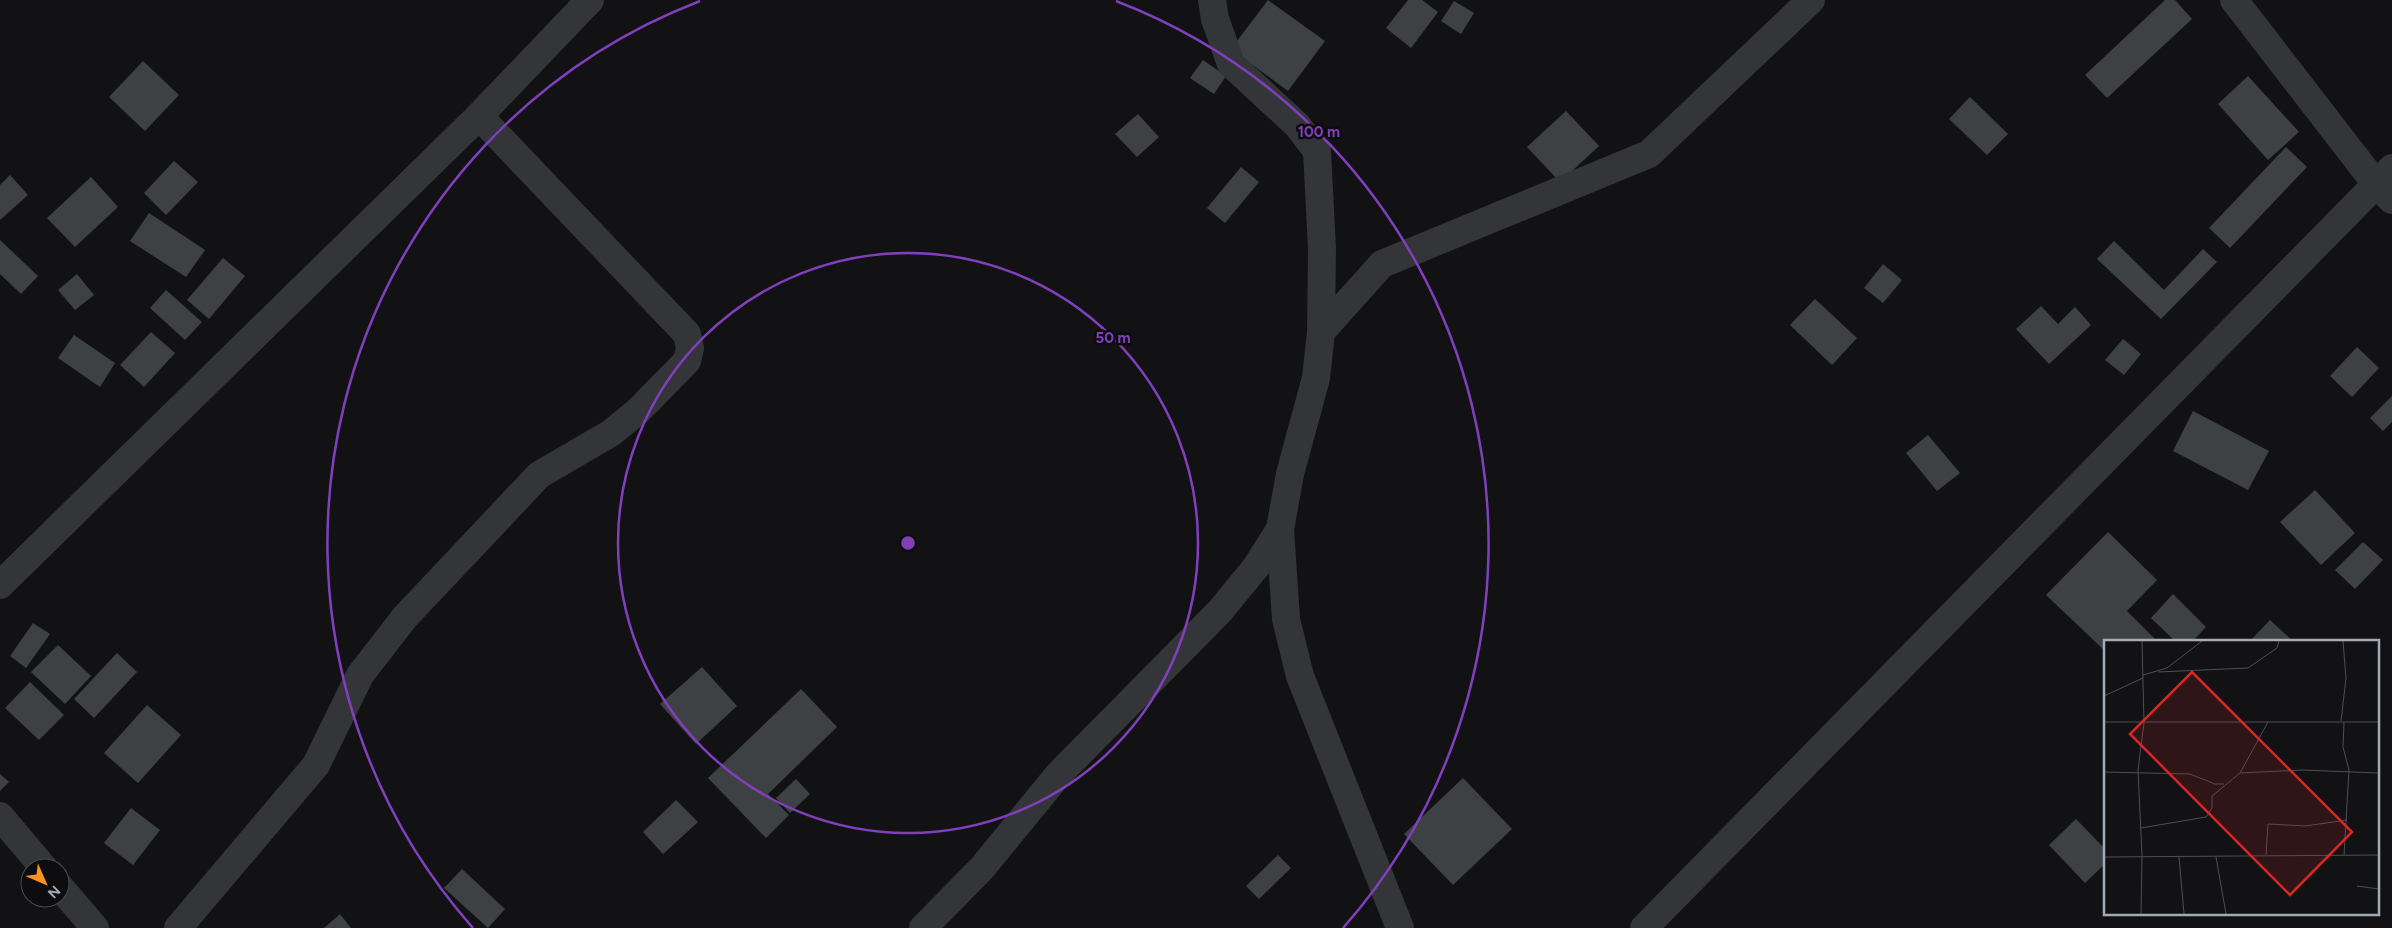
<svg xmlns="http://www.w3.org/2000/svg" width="2392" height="928" font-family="Figtree,sans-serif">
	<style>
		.building { fill: #3e4144 }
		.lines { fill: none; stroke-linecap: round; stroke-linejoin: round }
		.minor { stroke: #333539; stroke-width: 28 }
		.ring { fill: none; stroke: #813fbe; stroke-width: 2.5 }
		.inset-road { fill: none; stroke: #4c4f55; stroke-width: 1 }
		.view { fill: #d62828; fill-opacity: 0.15; stroke: #d62828; stroke-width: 2.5 }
		.inset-edge { fill: none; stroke: #a3abb6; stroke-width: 2.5 }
		.centre { fill: #813fbe; stroke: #0d0d0f; stroke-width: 2.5 }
		.ring-label { font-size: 15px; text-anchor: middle; font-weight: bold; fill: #813fbe; stroke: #0d0d0f; stroke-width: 5; stroke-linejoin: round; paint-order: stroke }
	</style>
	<rect width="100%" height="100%" fill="#121214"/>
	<g class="building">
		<path d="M1268 0 1325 41 1288 91 1231 49Z"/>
		<path d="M1408 0H1422L1438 12 1411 48 1386 28Z"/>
		<path d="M2165 0H2175L2192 19 2107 98 2085 75Z"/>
		<path d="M1454 1 1474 13 1461 34 1441 21Z"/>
		<path d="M1203 60 1226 76 1214 94 1190 78Z"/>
		<path d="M143 61 179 95 145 131 109 97Z"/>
		<path d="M2248 76 2299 132 2268 160 2218 104Z"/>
		<path d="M1970 97 2008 134 1987 155 1949 119Z"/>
		<path d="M1566 111 1599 146 1560 182 1527 147Z"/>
		<path d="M1138 114 1159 137 1137 157 1115 134Z"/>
		<path d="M2286 147 2307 167 2230 248 2209 228Z"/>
		<path d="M174 161 198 182 166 215 144 193Z"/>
		<path d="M1241 167 1259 182 1225 223 1207 208Z"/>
		<path d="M10 175 28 195 0 220V185Z"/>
		<path d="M91 177 118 207 75 247 47 218Z"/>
		<path d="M149 213 205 250 186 277 130 241Z"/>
		<path d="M0 240 38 276 21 294 0 274Z"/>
		<path d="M2114 241 2164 290 2203 249 2217 262 2161 319 2097 259Z"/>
		<path d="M223 258 245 276 209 319 187 300Z"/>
		<path d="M1883 264 1902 280 1883 303 1864 288Z"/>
		<path d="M77 274 94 295 75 310 58 290Z"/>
		<path d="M166 290 202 322 185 340 150 308Z"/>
		<path d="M1815 299 1857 338 1832 365 1790 325Z"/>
		<path d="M2041 306 2058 324 2075 307 2091 325 2049 364 2016 329Z"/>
		<path d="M151 332 175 353 144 387 120 365Z"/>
		<path d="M74 335 115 363 100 387 58 358Z"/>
		<path d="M2123 339 2141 354 2124 375 2105 360Z"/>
		<path d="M2357 347 2379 368 2352 397 2330 376Z"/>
		<path d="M2392 396V422L2383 431 2370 418Z"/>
		<path d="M2193 411 2269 451 2248 490 2173 451Z"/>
		<path d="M1928 435 1960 473 1937 491 1906 453Z"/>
		<path d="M2315 490 2355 533 2321 565 2280 522Z"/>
		<path d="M2108 532 2157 580 2127 611 2158 642H2106V652L2046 595Z"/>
		<path d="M2363 542 2383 560 2355 589 2335 570Z"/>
		<path d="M2173 594 2206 627 2192 642H2176L2151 618Z"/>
		<path d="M2270 620 2294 642H2249Z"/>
		<path d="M33 623 50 634 26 668 10 656Z"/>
		<path d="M58 645 91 676 65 704 31 672Z"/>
		<path d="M117 653 137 672 94 718 74 699Z"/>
		<path d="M702 667 737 706 696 744 660 704Z"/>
		<path d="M30 682 64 715 39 740 5 708Z"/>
		<path d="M801 689 837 727 768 794 789 815 766 838 708 778Z"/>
		<path d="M147 705 181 735 138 783 104 753Z"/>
		<path d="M0 774 9 782 0 791Z"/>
		<path d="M1463 778 1512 829 1453 885 1404 834Z"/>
		<path d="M796 779 810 794 790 813 776 798Z"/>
		<path d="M676 800 698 822 663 854 643 832Z"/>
		<path d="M131 808 160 830 133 865 104 843Z"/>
		<path d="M2076 819 2106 850V863L2085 883 2049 845Z"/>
		<path d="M1278 855 1291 868 1259 899 1246 886Z"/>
		<path d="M462 869 505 909 488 928 444 888Z"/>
		<path d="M340 914 351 928H324Z"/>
	</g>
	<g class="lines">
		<g class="minor">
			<path d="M2234 0 2376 184 2392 200"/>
			<path d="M1321 332 1382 264 1649 154 1811 0"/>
			<path d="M1280 529 1286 619 1300 676 1400 928"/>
			<path d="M0 585 479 116 590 0"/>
			<path d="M0 816 44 868"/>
			<path d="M60 887 95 928"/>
			<path d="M178 928 316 765 360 675 405 617 539 475 611 433 638 411 687 361 690 348 687 334 479 116"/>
			<path d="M923 928 982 868 1058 775 1220 611 1256 567 1280 529 1290 474 1316 378 1321 332 1322 249 1317 151 1297 125 1231 64 1215 19 1212 0"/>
			<path d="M1644 928 2392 168"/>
		</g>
	</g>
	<g class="ring">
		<circle cx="908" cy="543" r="290"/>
		<path d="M473 928A581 581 0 0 1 700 1M1116 1A581 581 0 0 1 1343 928"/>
	</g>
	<g transform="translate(2104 640)">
		<rect width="275" height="275" fill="#121214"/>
		<path class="inset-road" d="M54 32 144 28 173 8 175 1M39 35 63 28 98 1M0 56 39 38M237 81 242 38 239 1M0 82H275M240 82 239 107 245 130 240 215M0 132 86 134 111 144H120M136 133 164 82M37 188 102 177 108 168V156L136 133 198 130 275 133M162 215 164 184 201 186 243 180M0 217 275 215M75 217 80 274M112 217 122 274M253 246 275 249M37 274 38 216 34 130 40 83 38 1"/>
		<path class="view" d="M88 32 248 192 186 255 26 94Z"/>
		<rect width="275" height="275" class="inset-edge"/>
	</g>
	<circle cx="908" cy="543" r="8" class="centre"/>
	<g class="ring-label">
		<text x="1319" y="137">100 m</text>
		<text x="1113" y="343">50 m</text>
	</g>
	<g transform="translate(45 883) rotate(135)"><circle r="24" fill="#0d0d0f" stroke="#494c52"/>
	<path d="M0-4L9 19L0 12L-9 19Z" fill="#ff931f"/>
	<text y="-8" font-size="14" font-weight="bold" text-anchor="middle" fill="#a3abb6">N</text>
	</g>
</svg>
